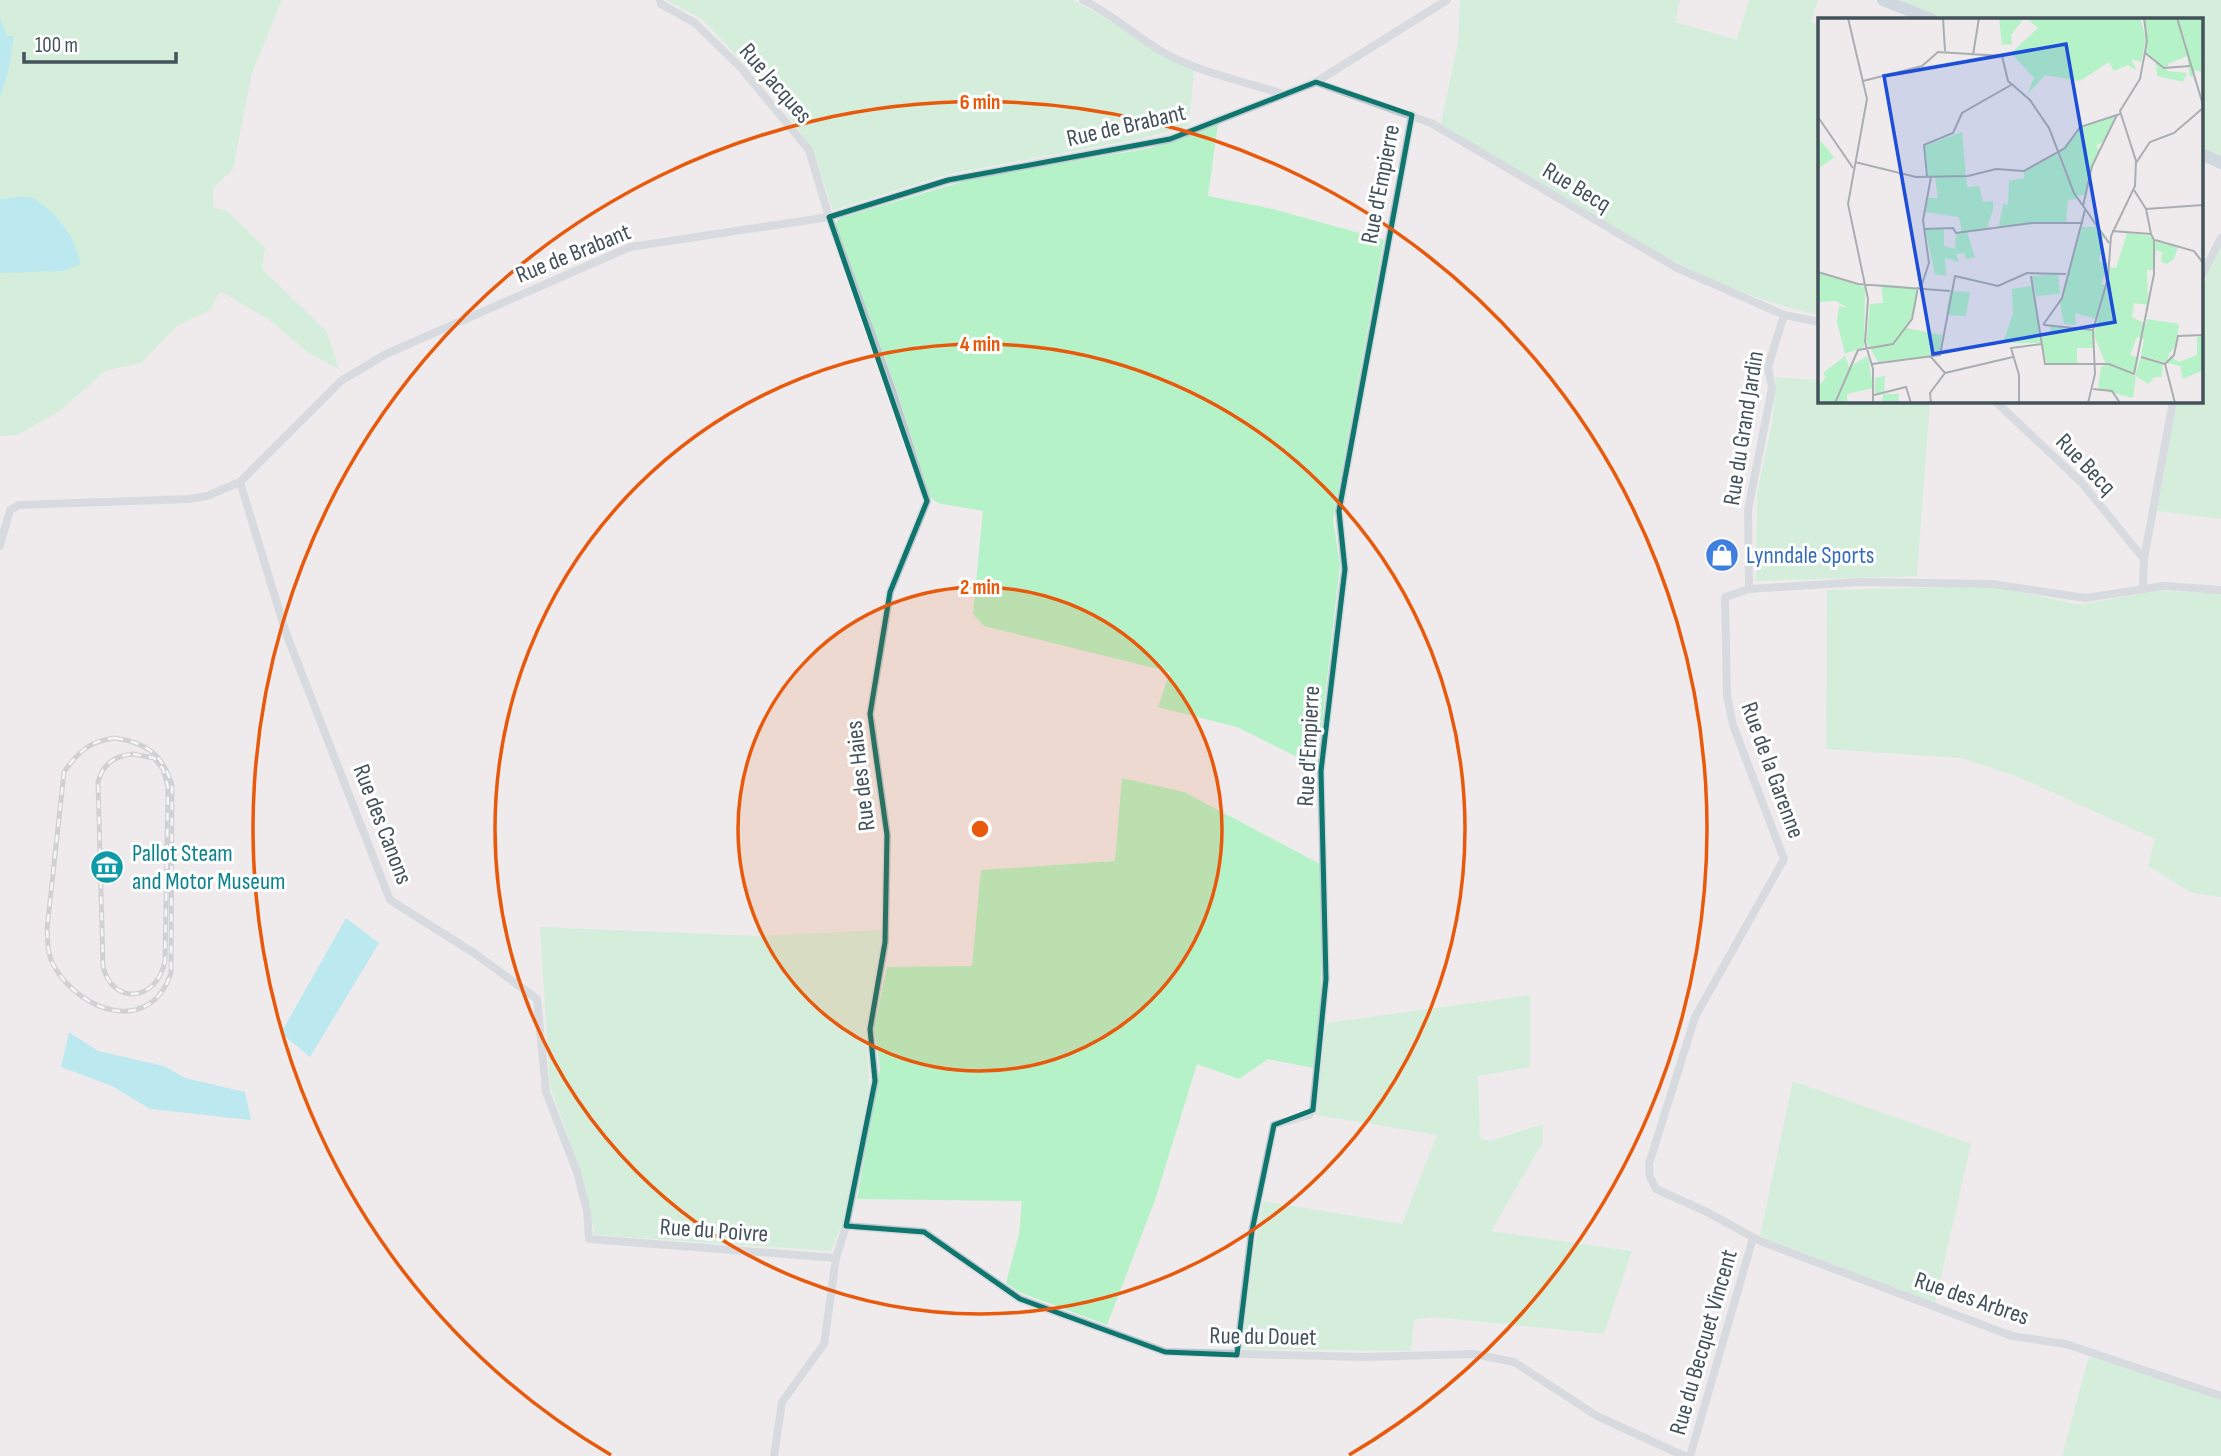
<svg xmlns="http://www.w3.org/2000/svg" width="2221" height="1456" font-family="'Sofia Sans Condensed',sans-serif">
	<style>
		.green { fill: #b5f2c7 }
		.water { fill: #7ee5f2 }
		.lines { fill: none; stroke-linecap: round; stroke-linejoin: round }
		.minor { stroke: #bbc8d0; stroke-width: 8 }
		.primary { stroke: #a9bfce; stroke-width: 12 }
		.rail-casing { stroke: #adb2b7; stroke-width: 5 }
		.rail { stroke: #fff; stroke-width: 2.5; stroke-dasharray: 8; stroke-linecap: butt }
		.marked { fill: none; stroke: #0f766e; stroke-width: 5; stroke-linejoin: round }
		.ring { fill: none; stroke: #e8590c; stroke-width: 3.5 }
		.labels { text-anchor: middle; stroke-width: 6; stroke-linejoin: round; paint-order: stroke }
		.street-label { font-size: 24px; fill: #43525b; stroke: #fff }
		.shop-label { font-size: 24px; fill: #366cbe; stroke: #fff; text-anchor: start }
		.culture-label { font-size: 24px; fill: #0d838f; stroke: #fff; text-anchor: start }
		.inset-road { fill: none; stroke: #aaaeb2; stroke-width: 2 }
		.view { fill: #1d4ed8; fill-opacity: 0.15; stroke: #1d4ed8; stroke-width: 3.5 }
		.inset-edge { fill: none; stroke: #43525b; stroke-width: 3.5 }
		.centre { fill: #e8590c; stroke: #fff; stroke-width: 3.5 }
		.ring-label { font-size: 21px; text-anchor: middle; font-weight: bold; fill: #e8590c; stroke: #fff; stroke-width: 6; stroke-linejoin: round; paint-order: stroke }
	</style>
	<rect width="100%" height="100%" fill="#efebec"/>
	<g class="green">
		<path d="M0 0H282L252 73 233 169 213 188V207L227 211 265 248 262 269 327 332 339 369 310 354 271 321 220 291 210 310 177 326 141 363 105 371 60 411 17 435 0 436V273L4 271 29 196 0 199V98L8 72 13 36H7L0 18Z"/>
		<path d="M666 0H1073L1194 68 1189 126 1144 138 949 174 833 210 812 148 774 96 703 20Z"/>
		<path d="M1463 0H1680L1675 22 1737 40 1749 0H1818L1811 22 1820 26V315C1691 289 1555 192 1441 124L1458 42 1460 1Z"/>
		<path d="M1901 0H2221V156L2202 146V19H1945Z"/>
		<path d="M1218 124 1208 196 1273 209 1384 240 1333 520 1340 565 1317 767 1237 727 1158 707 1170 672 984 626 973 614 983 511 938 503 930 497 897 391 835 223 840 218 978 177 1151 148Z"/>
		<path d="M2221 247V519L2157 511 2177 401H2202V295L2208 271Z"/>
		<path d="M1776 377 1820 380V401H1930L1917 576 1756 581 1757 493 1773 419Z"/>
		<path d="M1993 586 2079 605 2156 591 2221 593V897L2192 893 2148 866 2155 839 2021 778 1961 758 1826 749 1827 590Z"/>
		<path d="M1122 778 1184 792 1320 864C1324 932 1322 1000 1314 1068L1268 1059 1239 1079 1197 1064 1155 1200 1107 1325 1019 1292 1006 1283 1019 1234 1022 1201 857 1199 880 1068 874 1028 887 967 972 966 981 870 1115 861Z"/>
		<path d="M540 927 756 936 881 930C882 963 870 995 867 1028 865 1050 871 1072 868 1094L844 1220 831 1251 595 1235 583 1178 550 1086Z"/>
		<path d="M1530 995V1067L1478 1076 1480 1138 1490 1141 1543 1124V1142L1491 1231 1632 1251 1604 1334 1432 1317 1414 1320 1411 1351 1243 1349 1248 1285 1263 1201 1402 1224 1437 1135 1316 1115 1326 1023Z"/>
		<path d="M1793 1081 1971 1144 1935 1303 1760 1236Z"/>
		<path d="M2093 1357 2221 1400V1456H2062L2088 1359Z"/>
	</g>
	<g class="water">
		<path d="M0 18 7 36H14L8 72 0 98Z"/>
		<path d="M29 196C53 208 78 238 80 265L62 271 0 273V199Z"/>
		<path d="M346 918 379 943 310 1057 281 1033Z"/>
		<path d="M69 1032 98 1051 164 1066 185 1078 245 1092 251 1120 150 1109 112 1086 61 1067Z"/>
	</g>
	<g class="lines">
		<g class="minor">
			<path d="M660 0 661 4 695 23 741 68 809 150 829 217 892 390 927 501 890 592 870 714 887 835 885 942 870 1029 875 1081 846 1226 836 1258 824 1344 782 1402 774 1456"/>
			<path d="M1083 0C1110 13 1131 32 1156 48 1193 71 1239 80 1280 93"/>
			<path d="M1316 82 1431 123 1677 268 1784 315 1820 322"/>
			<path d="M2202 275 2221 238"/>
			<path d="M1995 401 2082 483 2144 559"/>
			<path d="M240 482 286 633 390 900 474 953 537 999 546 1092 577 1172 587 1211 589 1239 836 1258"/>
			<path d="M0 546 10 510 19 505 189 499 207 496 240 482 341 381 386 354 630 247 829 217 948 180 1170 139 1316 82 1447 0"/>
			<path d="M2143 587 2144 559 2173 401"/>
			<path d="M1749 589 1748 510 1772 388 1768 367 1784 315"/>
			<path d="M2221 590 2164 586 2085 598 1993 584 1860 582 1749 589 1725 597 1727 696 1733 725 1784 859 1695 1017 1649 1164 1650 1177 1656 1189 1707 1212 1760 1241 2012 1336 2066 1344 2221 1396"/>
			<path d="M846 1226 924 1232 1020 1299 1165 1352 1364 1357 1474 1354 1514 1362 1597 1416 1684 1456"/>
			<path d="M1237 1355 1252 1231 1274 1125 1309 1115 1313 1110 1326 979 1321 771 1345 569 1339 511 1412 115"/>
			<path d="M1690 1456 1753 1238"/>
		</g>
		<g class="primary">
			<path d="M1883 0 1931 19"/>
			<path d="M2202 154 2221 163"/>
		</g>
		<g class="rail-casing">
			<g id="rail">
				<path d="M115 738C147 743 162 754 172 785L171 973C150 1036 80 1012 54 966 47 955 48 942 47 929L64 772C79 751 90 741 115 738Z"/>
				<path d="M133 754 154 758 163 769 168 787 165 961C156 1004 111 1004 103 966L98 782C103 764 114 756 133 754Z"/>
			</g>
		</g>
		<use href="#rail" class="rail"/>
	</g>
	<path d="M0 0H2221V1456H0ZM1316 82 1412 115 1339 511 1345 569 1321 771 1326 979 1313 1110 1274 1125 1252 1231 1237 1355 1165 1352 1020 1299 924 1232 846 1226 875 1081 870 1029 885 942 887 835 870 714 890 592 927 501 829 217 948 180 1170 139Z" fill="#efebec" fill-opacity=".55" fill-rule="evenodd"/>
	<path class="marked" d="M1316 82 1412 115 1339 511 1345 569 1321 771 1326 979 1313 1110 1274 1125 1252 1231 1237 1355 1165 1352 1020 1299 924 1232 846 1226 875 1081 870 1029 885 942 887 835 870 714 890 592 927 501 829 217 948 180 1170 139Z"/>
	<circle cx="980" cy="829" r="242" fill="#e8590c" fill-opacity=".12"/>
	<g class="ring">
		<circle cx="980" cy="829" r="242"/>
		<circle cx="980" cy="829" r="485"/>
		<path d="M611 1455A727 727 0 1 1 1349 1455"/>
	</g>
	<defs>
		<g id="shop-disc" transform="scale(1.75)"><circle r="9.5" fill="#3f7fe0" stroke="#fff"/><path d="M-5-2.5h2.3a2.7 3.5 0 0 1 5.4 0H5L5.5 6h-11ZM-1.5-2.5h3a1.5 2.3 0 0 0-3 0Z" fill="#fff"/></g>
		<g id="museum-disc" transform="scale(1.75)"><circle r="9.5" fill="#0f9aa8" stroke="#fff"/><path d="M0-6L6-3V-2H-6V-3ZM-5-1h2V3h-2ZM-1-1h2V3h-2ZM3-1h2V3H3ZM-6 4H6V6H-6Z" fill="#fff"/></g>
	</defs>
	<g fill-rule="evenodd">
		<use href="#shop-disc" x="1722" y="555"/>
		<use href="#museum-disc" x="107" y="867"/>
	</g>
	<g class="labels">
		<g class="street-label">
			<text transform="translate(776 83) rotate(49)" y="8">Rue Jacques</text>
			<text transform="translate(1126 125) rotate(-13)" y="8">Rue de Brabant</text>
			<text transform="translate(1380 184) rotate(-79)" y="8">Rue d'Empierre</text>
			<text transform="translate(1577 187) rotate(31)" y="8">Rue Becq</text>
			<text transform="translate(573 253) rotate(-22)" y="8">Rue de Brabant</text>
			<text transform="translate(1743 428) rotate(-81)" y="8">Rue du Grand Jardin</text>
			<text transform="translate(2086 464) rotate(46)" y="8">Rue Becq</text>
			<text transform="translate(1308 746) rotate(-87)" y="8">Rue d'Empierre</text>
			<text transform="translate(1773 770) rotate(70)" y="8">Rue de la Garenne</text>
			<text transform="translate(860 776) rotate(-97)" y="8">Rue des Haies</text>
			<text transform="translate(383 824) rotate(69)" y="8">Rue des Canons</text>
			<text transform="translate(714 1230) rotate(4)" y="8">Rue du Poivre</text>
			<text transform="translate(1972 1298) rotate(19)" y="8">Rue des Arbres</text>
			<text transform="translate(1263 1336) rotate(1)" y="8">Rue du Douet</text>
			<text transform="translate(1703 1342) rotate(-74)" y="8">Rue du Becquet Vincent</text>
		</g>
		<g class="shop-label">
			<text x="1746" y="563">Lynndale Sports</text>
		</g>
		<g class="culture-label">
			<text x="132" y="861">Pallot Steam<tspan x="132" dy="28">and Motor Museum</tspan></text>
		</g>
	</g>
	<g transform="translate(1818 18)">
		<rect width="385" height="385" fill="#efebec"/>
		<path d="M181 0H206L193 17 194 26 184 27ZM208 0H322L328 21 323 44 313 41 319 53 310 47 296 53 291 44 262 63 227 57 209 77 216 60 193 35 220 10ZM327 0H385L383 54 377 52 375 60 372 58 369 38 350 46 349 53 369 55 365 64 339 58 338 44 327 34ZM298 98 285 124 278 128 281 132 266 177 258 178 240 135 263 109ZM144 114 149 169 161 168 165 184 175 183V192L169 210 149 214 157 239 148 241 146 235 138 236 141 244 127 240 128 258 117 256 107 211 126 210V228L137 231 138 215H143V208L141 199 107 194 110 180H120L117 160 110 157 107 128ZM0 120 16 139 0 151ZM239 136 259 181 250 182 248 204 181 208 185 186 190 187 191 163 206 160V154ZM264 209H280L287 219 283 222 287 236H282L281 244 290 245 283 266 288 268 278 301 257 295 258 307 246 306 242 285ZM309 215 335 218 336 223 360 229 356 241 349 246 343 244 344 234 338 232 336 252H329L330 287 316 285 314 299 328 306 329 301 361 306 358 327 351 336 349 344 352 338 361 344 379 337V319L385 318V352L365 361 362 348 323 338 326 321 319 319 312 337 321 340 317 355H311L317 358 323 339 345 346 344 359H337L330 366 318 358 315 380 280 371 283 349 288 347 276 317 292 249 298 250ZM0 255 47 269 46 329 27 336 19 304 21 288 30 290 18 283 0 284ZM240 256 242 276 218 278 214 258ZM63 266 100 270 97 293 88 310 124 317 121 337 60 344 48 323 52 286 65 285ZM214 268 223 317 232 316V307L274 312 276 330H259V347L229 346 224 325H185L195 296 194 271ZM132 273 152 274 148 298 128 297ZM27 338 31 349 50 338 55 370 29 376V385H17L30 352 16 385 0 383V369L8 359 5 355ZM67 358 66 376H81L80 385H64L65 375H57V360Z" fill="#b5f2c7"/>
		<path class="inset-road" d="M30 0 49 81 30 186 50 281 47 324 55 351V385M125 0 127 33M359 0 385 87M327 35 346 50 372 48M155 37 161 0M45 63 104 48 120 34 184 38 190 63 212 82 231 110 256 175 291 225M0 99 35 150M37 144 98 159 150 158 178 151 206 153 247 130 262 109 302 96M318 145 332 124 356 115 385 90M109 158 106 127 135 115 144 95 193 67M316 172 328 191 333 216M265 188 274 148 299 97M328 191 385 187M106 211 135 210 138 215 214 205H265M294 213 333 216 336 222M337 222 376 233 385 245M0 254 40 266 132 273M213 258 227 346H291L316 356 336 256V222M103 269 111 245 105 202 113 159M225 307 244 280 267 192M226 307 275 312M113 339 127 355M323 339 347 346M54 346 122 337 137 258 180 268 209 255 248 256M347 346 356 337 360 318 385 317M347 346 357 385M275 371 294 373 302 385M56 377 88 369 93 385M17 385 40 332 75 326 94 301 100 269M113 385 112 375 127 355 195 339M201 385V357L193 330 224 326M270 385 277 356 275 312 290 260 293 218 317 168 318 143 302 93 322 61 329 23 326 0"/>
		<path class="view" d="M248 26 297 304 115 336 66 58Z"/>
		<rect width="385" height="385" class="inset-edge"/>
	</g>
	<circle cx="980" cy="829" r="10" class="centre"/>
	<g class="ring-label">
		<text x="980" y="109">6 min</text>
		<text x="980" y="351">4 min</text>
		<text x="980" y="594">2 min</text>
	</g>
	<path d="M24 52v10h152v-10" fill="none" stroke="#43525b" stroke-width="3.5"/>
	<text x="35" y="52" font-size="21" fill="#43525b" stroke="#ffffff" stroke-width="5" paint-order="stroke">100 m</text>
</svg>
